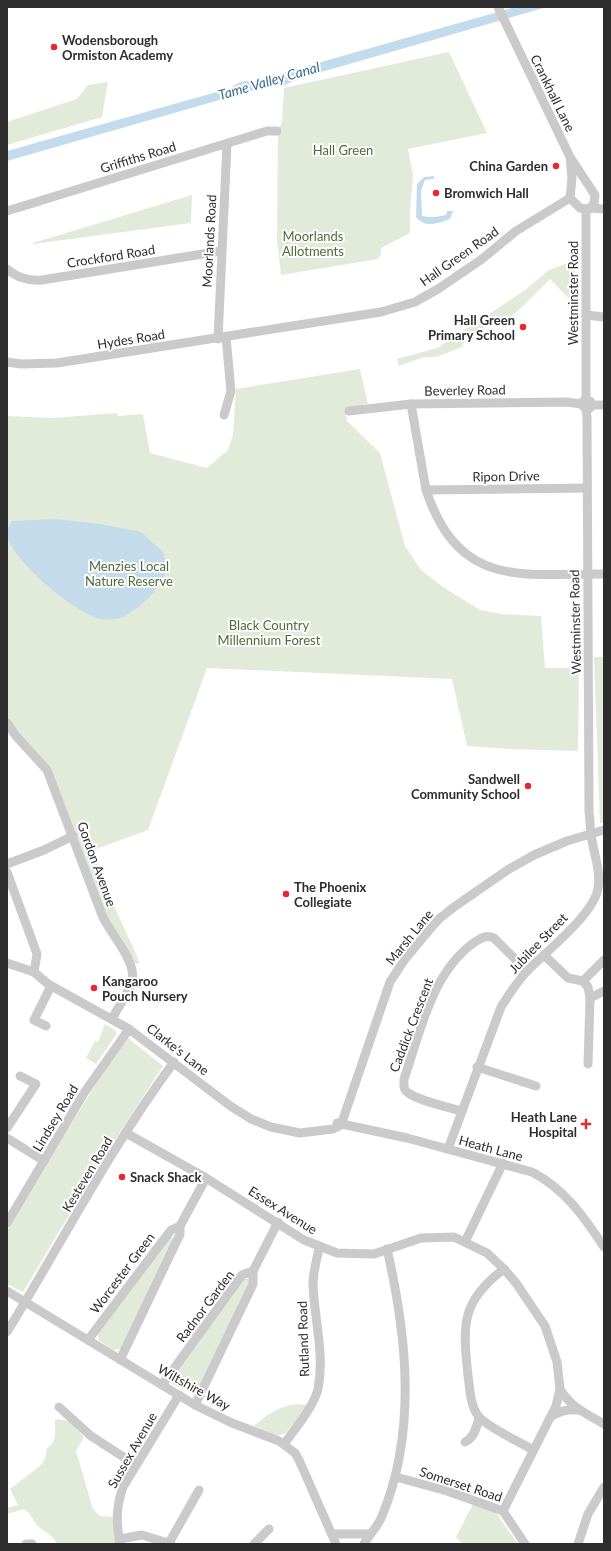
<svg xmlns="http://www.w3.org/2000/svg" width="611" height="1551" font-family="Lato,sans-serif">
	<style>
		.green { fill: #e2ebd9 }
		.water { fill: #c4dbec }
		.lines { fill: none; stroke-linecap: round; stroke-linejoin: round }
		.minor { stroke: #cacaca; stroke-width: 9 }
		.poi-dot { fill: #ec2630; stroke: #fff; stroke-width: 1.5 }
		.labels { text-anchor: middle; stroke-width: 4; stroke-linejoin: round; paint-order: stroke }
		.poi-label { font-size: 13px; font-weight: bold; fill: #2d2d2d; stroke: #fff; text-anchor: start }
		.street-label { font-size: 13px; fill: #2d2d2d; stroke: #fff }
		.park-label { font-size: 13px; fill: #4e6a39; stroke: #fff }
		.water-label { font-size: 14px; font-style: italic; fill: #386c91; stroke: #fff }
	</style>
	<rect width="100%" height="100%" fill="#fff"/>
	<g class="green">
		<path d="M449 52 487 133 408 149 413 175 410 209V233L381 248V254L378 259 281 275 277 239 278 132 282 122 284 88Z"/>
		<path d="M108 82 102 117 7 145V122L77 99 88 85Z"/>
		<path d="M192 195 191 223 33 244V243Z"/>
		<path d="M565 264H575L576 306 550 279 521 308 505 321 494 322 466 337 462 347 436 357H424L399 366 397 359 437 348 524 291 549 270Z"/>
		<path d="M360 369 368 404 345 408 347 421 380 453 405 546 421 570 443 587 480 610 502 614 541 616 545 668H579L578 751 509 749 467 746 452 679 207 668 148 830 93 850 112 902 137 956 139 963 132 965 107 927 47 770 7 723V416L53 418 117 413 118 416 143 414 150 453 207 468 228 450 233 435 236 389Z"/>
		<path d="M594 657H604V822L600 823Z"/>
		<path d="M105 1024 116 1031V1035L96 1064 86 1058 95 1041 98 1042Z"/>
		<path d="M128 1038 163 1066 97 1168 23 1292 7 1284V1231L60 1142 104 1071Z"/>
		<path d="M169 1236 175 1239 121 1349 113 1350 98 1340V1330Z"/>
		<path d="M244 1279H249V1284L198 1389 190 1392 172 1384 174 1374Z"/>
		<path d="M296 1404 308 1405 286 1433 277 1436 254 1426C267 1414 278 1407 296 1404Z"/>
		<path d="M55 1419 69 1421 84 1437 76 1451 93 1509 100 1516 113 1517 116 1544H57C53 1534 43 1532 36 1524 32 1518 30 1513 24 1509L7 1514V1508L18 1505 10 1489 40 1466 45 1459 47 1448 52 1444 55 1436Z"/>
		<path d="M474 1502 494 1510 518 1544H463L456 1537Z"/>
	</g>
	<g class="water">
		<path d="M515 7H547L311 75 284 85 268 86 7 161V151L231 88C237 82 246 80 254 81Z"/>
		<path d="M434 176V179L425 180 421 191 422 216C430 218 437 217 446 215L447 211H453L450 219C439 223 425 229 416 217L417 184 424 177Z"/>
		<path d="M55 519 100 524 141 532 163 552 168 569C158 588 149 601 131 612 128 614 125 617 121 618 116 619 105 620 100 619 75 613 11 560 7 535 6 529 10 526 12 521Z"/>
	</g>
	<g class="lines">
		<g class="minor">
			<path d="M498 7 570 157 595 195 594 204 589 209 580 208 570 198 572 178 570 157"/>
			<path d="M591 208 604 209"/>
			<path d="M7 211 267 131H277"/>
			<path d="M7 269C18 278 28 281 42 280L221 251"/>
			<path d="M586 315 604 317"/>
			<path d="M218 339 227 144"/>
			<path d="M7 362 21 364 57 363 381 312 415 302 438 289 482 259 516 231 570 198"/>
			<path d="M586 400V209"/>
			<path d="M411 404 426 490C459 588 519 574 604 574"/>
			<path d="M592 405H604"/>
			<path d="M349 411 411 404 566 402 582 404"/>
			<path d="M224 415 231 391 226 337"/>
			<path d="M426 490 587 488"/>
			<path d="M7 723 16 736 47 770 102 915C110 934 137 961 132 981 128 994 118 1007 112 1019"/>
			<path d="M7 864 44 850 73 836"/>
			<path d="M7 872 37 954 34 972"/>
			<path d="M544 955 568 978 583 981 604 960"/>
			<path d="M7 963 34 972 48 984 129 1029 229 1105 251 1119 271 1127 300 1133 333 1129 341 1125"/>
			<path d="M583 981 588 987 590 998 588 1064"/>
			<path d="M590 998 604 991"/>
			<path d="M46 1026 34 1020 51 986"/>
			<path d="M477 1067 536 1086"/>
			<path d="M461 1111C449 1107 414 1100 406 1091 403 1088 404 1083 404 1079 420 1033 431 975 472 944 480 939 485 934 494 938L527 971"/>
			<path d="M337 1123 407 1138 532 1172C565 1189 584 1217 604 1247"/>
			<path d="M341 1125 390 982 405 959 430 929 440 918 454 907 509 869 534 855 567 841 604 830"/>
			<path d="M7 1128 36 1084 20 1076"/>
			<path d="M126 1133 206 1178 304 1240 337 1253 374 1254 421 1238 454 1237 487 1253 504 1269 516 1283 545 1326 557 1362 560 1389 556 1406 503 1511"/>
			<path d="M7 1138 44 1161"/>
			<path d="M448 1149 501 1007C509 994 517 982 528 970 546 952 595 913 598 888 601 870 593 852 591 834 590 827 590 819 589 812L587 417 586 409 582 405 583 401 587 400 590 401 592 405 589 409H586"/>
			<path d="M7 1223 84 1093 129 1029"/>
			<path d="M465 1242 503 1163"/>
			<path d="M504 1269C460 1302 463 1326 468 1376 470 1389 470 1406 479 1417 489 1428 520 1442 533 1450"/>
			<path d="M7 1291 195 1405 232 1423 279 1441 295 1453 299 1460 336 1544"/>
			<path d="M7 1332C62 1242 111 1147 174 1062"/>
			<path d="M88 1340 171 1230 180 1226"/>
			<path d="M120 1360 180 1234V1226L206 1178"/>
			<path d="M162 1385 242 1275 253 1271 278 1222"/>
			<path d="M560 1389C570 1407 587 1414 604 1424"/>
			<path d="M195 1405 253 1284V1271"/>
			<path d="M59 1407 91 1436 136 1465"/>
			<path d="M550 1417C560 1411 567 1409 579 1410"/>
			<path d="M465 1442C474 1438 477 1427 479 1417"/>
			<path d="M284 1444C295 1429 314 1406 318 1389 325 1354 314 1318 313 1284 313 1272 317 1259 319 1248"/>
			<path d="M396 1477 447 1491 503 1511 525 1544"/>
			<path d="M332 1534H370"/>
			<path d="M119 1539 142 1535 171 1544"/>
			<path d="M169 1543 199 1490"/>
			<path d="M26 1544H32"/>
			<path d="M120 1544C116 1523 116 1507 123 1487L179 1395"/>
			<path d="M254 1544 269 1529"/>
			<path d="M364 1544C369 1534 378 1527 382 1516 417 1432 407 1336 387 1249"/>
			<path d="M578 1544 588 1514 604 1487"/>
		</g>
	</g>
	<g class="poi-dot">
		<circle cx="54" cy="47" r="4"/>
		<circle cx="556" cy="166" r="4"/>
		<circle cx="436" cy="193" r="4"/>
		<circle cx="523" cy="327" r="4"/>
		<circle cx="528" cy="786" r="4"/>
		<circle cx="286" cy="894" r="4"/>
		<circle cx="94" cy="988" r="4"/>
		<path d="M584 1118h4v4h4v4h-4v4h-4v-4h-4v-4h4z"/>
		<circle cx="122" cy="1177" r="4"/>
	</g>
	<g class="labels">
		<g class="poi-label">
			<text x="62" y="45">Wodensborough<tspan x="62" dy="15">Ormiston Academy</tspan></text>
			<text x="548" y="171" text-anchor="end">China Garden</text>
			<text x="444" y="198">Bromwich Hall</text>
			<text x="515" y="325" text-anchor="end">Hall Green<tspan x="515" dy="15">Primary School</tspan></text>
			<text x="520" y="784" text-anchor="end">Sandwell<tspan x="520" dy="15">Community School</tspan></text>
			<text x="294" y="892">The Phoenix<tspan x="294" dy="15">Collegiate</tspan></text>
			<text x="102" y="986">Kangaroo<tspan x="102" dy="15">Pouch Nursery</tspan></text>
			<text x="577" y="1122" text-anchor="end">Heath Lane<tspan x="577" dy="15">Hospital</tspan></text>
			<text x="130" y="1182">Snack Shack</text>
		</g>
		<g class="street-label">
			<text transform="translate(553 93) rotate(64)" y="5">Crankhall Lane</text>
			<text transform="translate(138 157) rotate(-17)" y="5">Griffiths Road</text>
			<text transform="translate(209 241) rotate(-87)" y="5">Moorlands Road</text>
			<text transform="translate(111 256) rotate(-9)" y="5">Crockford Road</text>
			<text transform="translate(459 256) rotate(-35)" y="5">Hall Green Road</text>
			<text transform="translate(573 293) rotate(-90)" y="5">Westminster Road</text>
			<text transform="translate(131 339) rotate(-9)" y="5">Hydes Road</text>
			<text transform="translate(465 390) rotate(-1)" y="5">Beverley Road</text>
			<text transform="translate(506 476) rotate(-1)" y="5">Ripon Drive</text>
			<text transform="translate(575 622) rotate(-91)" y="5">Westminster Road</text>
			<text transform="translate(97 864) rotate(70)" y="5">Gordon Avenue</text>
			<text transform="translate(409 937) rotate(-51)" y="5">Marsh Lane</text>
			<text transform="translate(538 943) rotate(-46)" y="5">Jubilee Street</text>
			<text transform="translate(411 1025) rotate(-69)" y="5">Caddick Crescent</text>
			<text transform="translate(178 1049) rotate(38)" y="5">Clarke's Lane</text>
			<text transform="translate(55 1118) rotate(-59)" y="5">Lindsey Road</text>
			<text transform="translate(491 1148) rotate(15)" y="5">Heath Lane</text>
			<text transform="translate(87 1174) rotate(-59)" y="5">Kesteven Road</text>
			<text transform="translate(283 1210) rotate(32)" y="5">Essex Avenue</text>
			<text transform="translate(122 1273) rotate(-53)" y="5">Worcester Green</text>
			<text transform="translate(205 1306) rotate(-53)" y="5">Radnor Garden</text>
			<text transform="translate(303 1339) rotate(-92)" y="5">Rutland Road</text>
			<text transform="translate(194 1387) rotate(29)" y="5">Wiltshire Way</text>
			<text transform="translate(132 1450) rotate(-60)" y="5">Sussex Avenue</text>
			<text transform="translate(461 1484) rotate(18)" y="5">Somerset Road</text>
		</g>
		<g class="park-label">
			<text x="343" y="155">Hall Green</text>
			<text x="313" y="241">Moorlands<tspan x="313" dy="15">Allotments</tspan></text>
			<text x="129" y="571">Menzies Local<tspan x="129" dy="15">Nature Reserve</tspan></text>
			<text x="269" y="630">Black Country<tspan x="269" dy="15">Millennium Forest</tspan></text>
		</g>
		<g class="water-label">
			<text transform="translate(269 81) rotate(-16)" y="5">Tame Valley Canal</text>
		</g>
	</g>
	<rect width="611" height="1551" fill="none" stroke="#2d2d2d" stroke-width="16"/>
</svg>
